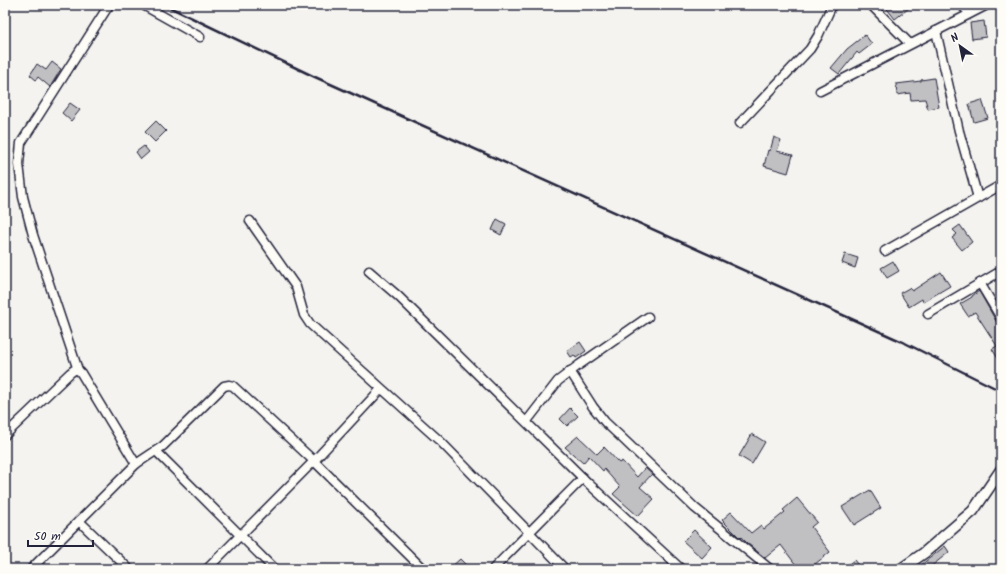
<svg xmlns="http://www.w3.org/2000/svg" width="1006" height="574" font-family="Kalam,sans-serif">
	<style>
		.building { fill: #c0bfc2; stroke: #22223b }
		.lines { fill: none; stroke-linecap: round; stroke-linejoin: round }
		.minor-casing { stroke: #22223b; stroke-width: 11 }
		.tertiary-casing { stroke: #22223b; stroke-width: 13 }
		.minor { stroke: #fdfcf7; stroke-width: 8 }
		.tertiary { stroke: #fdfcf7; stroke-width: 10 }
		.rail { stroke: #22223b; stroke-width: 2.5 }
	</style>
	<rect width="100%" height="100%" fill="#f4f3ef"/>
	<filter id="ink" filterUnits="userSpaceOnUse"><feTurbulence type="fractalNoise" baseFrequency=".025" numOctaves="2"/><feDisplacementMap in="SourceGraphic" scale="8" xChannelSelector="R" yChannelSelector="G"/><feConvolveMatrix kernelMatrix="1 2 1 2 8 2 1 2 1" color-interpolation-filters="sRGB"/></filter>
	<g filter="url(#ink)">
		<g class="building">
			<path d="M884 5H913L895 19Z"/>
			<path d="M984 21 986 37 972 39 970 23Z"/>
			<path d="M865 35 872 44 859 54 857 52 839 74 831 68 847 49Z"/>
			<path d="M52 62 61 69 50 87 38 77 36 80 30 75 37 64 46 70Z"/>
			<path d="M934 78 939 107 928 109 925 99 911 100 910 93 897 95 896 84 921 81V80Z"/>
			<path d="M982 100 988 118 974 122 969 104Z"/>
			<path d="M70 103 80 110 71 121 62 113Z"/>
			<path d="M156 121 166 131 155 142 145 132Z"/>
			<path d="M774 137 781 140 777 151 793 155 788 173 764 166 768 150 770 151Z"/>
			<path d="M144 146 149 152 141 159 136 152Z"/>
			<path d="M497 219 506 224 501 235 492 230Z"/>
			<path d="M960 225 972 242 962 250 952 238 957 234 953 230Z"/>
			<path d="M845 254 858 258 855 268 842 263Z"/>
			<path d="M893 261 899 271 887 278 881 268Z"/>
			<path d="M941 272 950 286 923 302 922 299 909 307 900 293 909 288 912 291Z"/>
			<path d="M979 291 996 321 1001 324V363L992 349 997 346 975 312 968 316 960 304 972 297V296Z"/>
			<path d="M580 342 586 351 576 358 574 355 571 357 567 351Z"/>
			<path d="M570 408 578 416 567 426 560 419Z"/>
			<path d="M752 434 765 442 752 464 739 456Z"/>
			<path d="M578 436 597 454 604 447 619 463 622 461 637 477 645 468 652 474 640 487 654 499 638 516 613 494 620 487 604 469 603 471 589 456 583 463 565 447Z"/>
			<path d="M870 490 881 508 854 525 842 507Z"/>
			<path d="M797 498 817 522 811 527 830 552 809 569H799L781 545 765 558 747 543 741 537 740 538 722 520 731 512 751 533 761 525 764 529 785 512 783 510Z"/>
			<path d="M694 530 712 547 702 558 683 541Z"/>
			<path d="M945 546 949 552 928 569H925L921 565Z"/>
			<path d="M460 559 470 569H449Z"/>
			<path d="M854 560 861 569H842Z"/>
		</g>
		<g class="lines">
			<g class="minor-casing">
				<g id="minor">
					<path d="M143 5 200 37"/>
					<path d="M871 5 910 44"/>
					<path d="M961 5 970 13"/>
					<path d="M936 31 959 131 978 198"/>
					<path d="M820 91 987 5"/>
					<path d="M740 123 810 49 818 36 832 5"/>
					<path d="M250 221 296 287 304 315 310 324 441 442 565 569"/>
					<path d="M885 251 1001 185"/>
					<path d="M369 271 398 296 589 484 681 569"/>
					<path d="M980 283 1001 318"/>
					<path d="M928 314 1001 271"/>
					<path d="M78 370 33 235 23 197 19 164 21 143 109 5"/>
					<path d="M570 371 593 407 605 422 621 437 695 508 770 569"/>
					<path d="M527 421 558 381 579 365 648 317"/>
					<path d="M5 435 70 373 74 370H78L81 373 136 464"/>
					<path d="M156 451 274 569"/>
					<path d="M79 521 129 569"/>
					<path d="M31 569 136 464 163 446 224 386 229 385 233 386 314 461 423 569"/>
					<path d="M207 569 314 461 381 389"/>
					<path d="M493 569 583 478"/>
				</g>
			</g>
			<g class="tertiary-casing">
				<path id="tertiary" d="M901 569 924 553 973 511 1001 470"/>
			</g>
			<use href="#minor" class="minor"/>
			<use href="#tertiary" class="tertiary"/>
			<path class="rail" d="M165 5 315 77 905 343 1001 391"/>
		</g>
	</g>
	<rect width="1006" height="574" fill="none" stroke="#fdfcf7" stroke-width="20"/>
	<rect x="10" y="10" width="986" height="554" fill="none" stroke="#22223b" stroke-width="1.5" filter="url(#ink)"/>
	<g transform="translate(960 46) rotate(327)" stroke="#fdfcf7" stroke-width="3" paint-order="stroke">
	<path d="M0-3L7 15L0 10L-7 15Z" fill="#22223b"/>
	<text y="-6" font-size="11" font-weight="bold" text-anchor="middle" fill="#22223b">N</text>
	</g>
	<path d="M28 540v6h65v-6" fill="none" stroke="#22223b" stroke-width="2"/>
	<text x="34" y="540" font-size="12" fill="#22223b" stroke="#fdfcf7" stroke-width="3" paint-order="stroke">50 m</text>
</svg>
